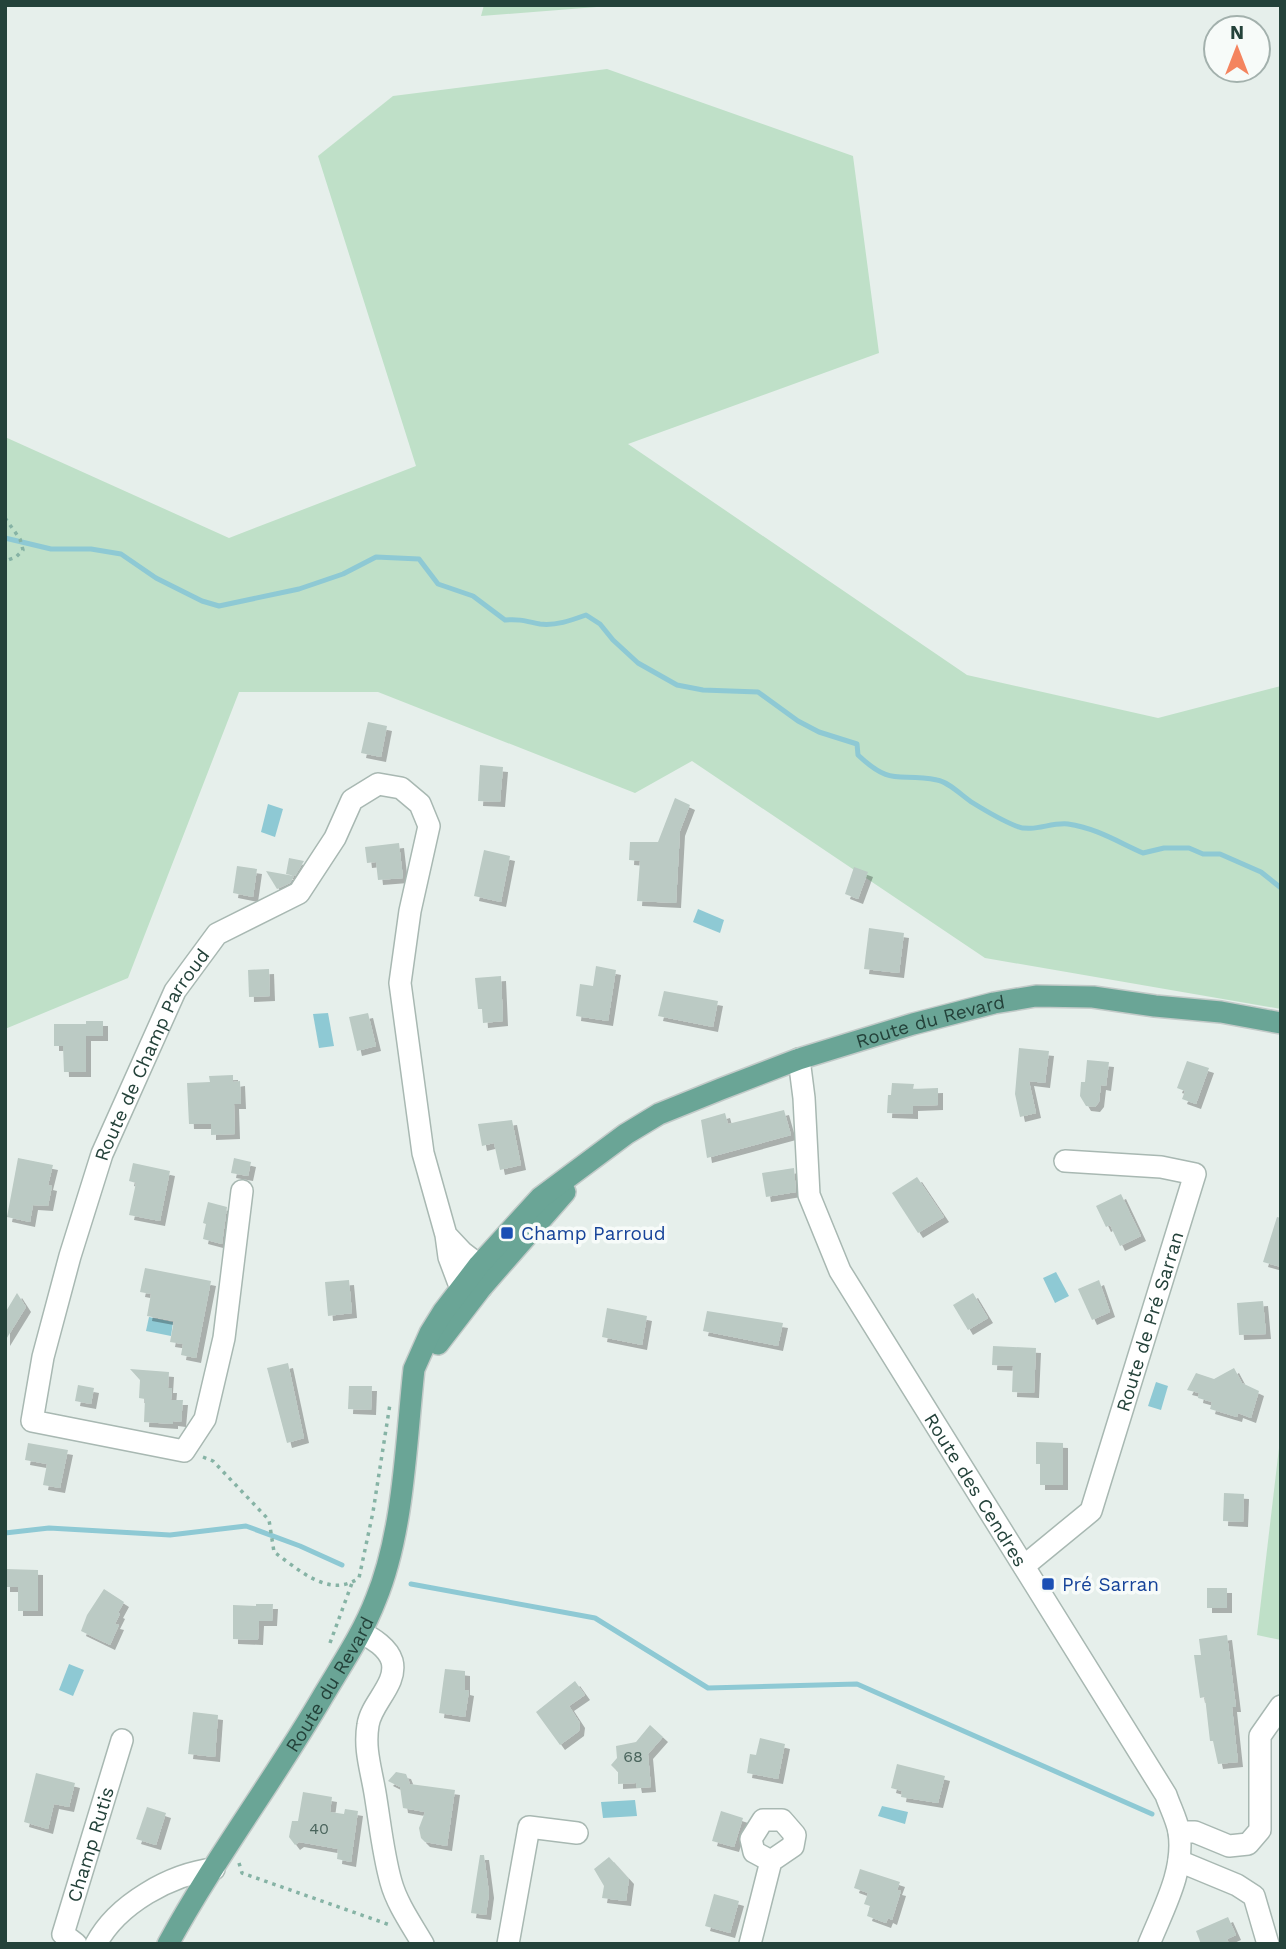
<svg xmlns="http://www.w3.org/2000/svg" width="1286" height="1949" font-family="'Work Sans',sans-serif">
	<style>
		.green { fill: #bfe0c8 }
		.water { fill: #8ec9d4 }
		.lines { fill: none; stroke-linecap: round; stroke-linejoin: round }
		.stream { stroke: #8ec9d4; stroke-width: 5 }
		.building { fill: #bbcac4; filter: url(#shadow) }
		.minor-casing { stroke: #a8b8b2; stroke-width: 24 }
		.major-casing { stroke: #c2cac8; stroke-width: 24 }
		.path { stroke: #86b3a5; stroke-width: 3.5; stroke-dasharray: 3.5 5; stroke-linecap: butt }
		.minor { stroke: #fff; stroke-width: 21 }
		.major { stroke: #6aa596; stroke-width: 21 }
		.transit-dot { fill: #1a4fb4; stroke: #f7fbf9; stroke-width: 2.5 }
		.labels { text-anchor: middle; stroke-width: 7; stroke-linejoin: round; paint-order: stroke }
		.number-label { font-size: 16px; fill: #4a645c }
		.street-label { font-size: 19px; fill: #24423a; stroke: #f7fbf9 }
		.transit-label { font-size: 19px; fill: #164399; stroke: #f7fbf9; text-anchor: start }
	</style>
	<defs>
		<filter id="shadow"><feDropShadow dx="5" dy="5" stdDeviation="0" flood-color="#0004"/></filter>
	</defs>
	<rect width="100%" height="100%" fill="#e6efeb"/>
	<g class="green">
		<path d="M484 5H622L481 16Z"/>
		<path d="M607 69 853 156 879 353 628 444 967 675 1158 718 1281 686V1009L985 958 692 761 635 793 378 692H239L128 978 5 1029V437L229 538 416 466 318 156 393 96Z"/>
		<path d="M1281 1431V1640L1257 1635Z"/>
	</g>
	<g class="water">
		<path d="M268 804 283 809 275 837 261 832Z"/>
		<path d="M698 909 724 920 720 933 693 922Z"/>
		<path d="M328 1013 334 1046 319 1048 313 1014Z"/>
		<path d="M1056 1272 1069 1296 1055 1303 1043 1278Z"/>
		<path d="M149 1317 173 1322 171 1336 146 1331Z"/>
		<path d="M1156 1382 1168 1386 1161 1410 1148 1406Z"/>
		<path d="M69 1664 84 1670 73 1696 59 1690Z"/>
		<path d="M635 1800 637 1816 603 1818 601 1802Z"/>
		<path d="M882 1806 908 1812 905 1824 878 1816Z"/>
	</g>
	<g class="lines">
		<g class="stream">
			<path d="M5 538 51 549H91L121 554 156 578 202 601 219 606 299 589 343 574 376 557 419 559 438 584 473 596 505 620C521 619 525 621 540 624 556 626 572 620 586 615L600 624 613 640 638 663 677 685 703 690 758 692 798 721 819 732 857 744 858 755C893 788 898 772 937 780 949 782 962 796 973 803 986 811 1001 820 1016 826 1033 833 1050 822 1068 824 1096 828 1118 842 1143 853L1164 848H1189L1203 854H1220L1261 872 1281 888"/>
			<path d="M5 1533 49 1528 170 1535 246 1526 300 1546 342 1565"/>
			<path d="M411 1584 595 1618 708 1688 857 1684 1152 1814"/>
		</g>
	</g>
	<g class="building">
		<path d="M368 722 387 726 381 757 361 753Z"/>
		<path d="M480 765 503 767 500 802 478 801Z"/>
		<path d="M675 798 690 805 680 831 676 903 637 901 640 861 629 860 630 842H658Z"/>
		<path d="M399 843 403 878 378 880 376 862 367 863 365 847Z"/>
		<path d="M484 850 510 856 501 902 474 896Z"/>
		<path d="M289 858 304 861 295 876 286 874Z"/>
		<path d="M237 866 257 869 253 897 233 893Z"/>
		<path d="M854 867 868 872 858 899 845 894Z"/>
		<path d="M266 871 283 874 294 876 290 883 277 889Z"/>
		<path d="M869 928 904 933 899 973 864 969Z"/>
		<path d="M596 966 616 970 608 1021 576 1016 580 984 593 986Z"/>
		<path d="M269 969 270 996 249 997 248 970Z"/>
		<path d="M501 976 503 1021 483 1023 482 1009H478L475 978Z"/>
		<path d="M664 991 718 1001 713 1027 658 1016Z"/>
		<path d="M368 1013 376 1046 357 1051 349 1017Z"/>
		<path d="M86 1021H103V1036H86V1072H64L63 1046H54V1024H86Z"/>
		<path d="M1019 1048 1049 1051 1045 1083 1029 1081 1036 1113 1020 1117 1015 1094Z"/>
		<path d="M1087 1060 1109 1062 1106 1086 1101 1085 1099 1102 1095 1107 1086 1106 1080 1096 1081 1082H1085Z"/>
		<path d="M1187 1061 1209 1068 1196 1104 1182 1099 1185 1091 1177 1088Z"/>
		<path d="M233 1075V1082L240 1081 241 1104H234L235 1134 211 1135V1124H189L187 1083 210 1082 209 1076Z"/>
		<path d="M892 1083 914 1084 913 1089 938 1088V1105L913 1106V1114L887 1113 888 1095H891Z"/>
		<path d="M784 1110 791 1135 707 1158 701 1120 725 1113 728 1124Z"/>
		<path d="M512 1120 521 1165 500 1170 494 1143 482 1146 478 1124Z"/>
		<path d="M18 1158 53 1165 48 1185 52 1186 48 1206 33 1205 30 1222 7 1217Z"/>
		<path d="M234 1158 251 1162 248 1176 231 1173Z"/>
		<path d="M133 1163 170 1171 160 1221 129 1215 136 1183 129 1181Z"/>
		<path d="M794 1168 796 1192 766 1197 762 1173Z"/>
		<path d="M917 1177 944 1217 918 1233 892 1193Z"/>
		<path d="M1121 1194 1141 1236 1120 1246 1110 1225 1106 1227 1096 1206Z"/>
		<path d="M208 1202 227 1207 222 1244 203 1239 206 1224 203 1223Z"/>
		<path d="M1277 1217 1281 1218V1267L1263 1262Z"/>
		<path d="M145 1268 211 1281 196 1358 181 1355 183 1344 170 1342 174 1321 147 1316 151 1294 140 1292Z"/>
		<path d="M349 1280 352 1313 328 1316 325 1282Z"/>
		<path d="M1099 1280 1110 1312 1092 1320 1078 1289Z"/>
		<path d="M17 1293 26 1307 5 1341V1313Z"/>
		<path d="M973 1293 988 1318 968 1330 953 1305Z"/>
		<path d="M1263 1301 1266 1334 1239 1335 1237 1303Z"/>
		<path d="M607 1308 647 1316 642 1345 602 1337Z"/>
		<path d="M707 1311 783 1323 778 1346 703 1331Z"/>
		<path d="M993 1346 1036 1348 1034 1393 1012 1392 1013 1366 992 1365Z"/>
		<path d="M288 1363 304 1438 287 1443 267 1368Z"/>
		<path d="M1234 1368 1242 1383 1259 1391 1251 1418 1238 1413 1237 1417 1210 1409 1212 1402 1198 1398 1199 1393 1187 1390 1196 1373 1214 1379Z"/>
		<path d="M130 1369 169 1372 168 1388H172L171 1400H183L181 1422 173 1421V1424L144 1422 145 1399 139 1398 140 1380Z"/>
		<path d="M78 1385 94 1388 91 1404 75 1401Z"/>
		<path d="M349 1386H372L371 1410 348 1409Z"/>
		<path d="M1036 1442 1063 1443V1485H1040V1464H1036Z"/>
		<path d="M28 1443 68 1450 60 1488 43 1485 47 1464 25 1460Z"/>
		<path d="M1224 1493 1244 1494 1243 1522 1223 1521Z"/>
		<path d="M5 1569 38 1570V1611H18V1587H5Z"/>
		<rect x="1207" y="1588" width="20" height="20"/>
		<path d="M104 1589 124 1602 118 1613 120 1614 115 1624 119 1625 110 1645 81 1631 87 1615Z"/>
		<path d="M256 1604H273L272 1621H259L258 1640 233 1639V1605L256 1606Z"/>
		<path d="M1227 1635 1236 1707H1232L1238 1762 1218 1764 1213 1741H1210L1205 1697 1200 1698 1194 1655H1201L1199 1639Z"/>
		<path d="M445 1669 465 1671V1690L469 1691 465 1717 439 1713Z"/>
		<path d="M575 1681 585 1695 569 1706 580 1723 579 1731 560 1745 536 1712Z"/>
		<path d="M193 1712 218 1715 215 1757 188 1754Z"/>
		<path d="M650 1725 663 1737 648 1754 651 1787 637 1788 636 1783 618 1784V1772L611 1765 617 1758 616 1746 636 1742Z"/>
		<path d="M760 1738 785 1744 778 1779 747 1773 750 1754 756 1755Z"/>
		<path d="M897 1764 945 1776 938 1803 901 1797 902 1791 891 1788Z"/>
		<path d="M396 1772 406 1774 410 1784 455 1790 447 1846 425 1842 421 1838 419 1828 425 1812 403 1808 400 1787 388 1781Z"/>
		<path d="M36 1773 75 1783 69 1807 54 1804 48 1829 24 1822Z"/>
		<path d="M303 1792 332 1797 330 1812 344 1814 345 1809 358 1811 351 1862 337 1859 338 1849 299 1842 295 1845 289 1837 292 1821H298Z"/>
		<path d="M147 1807 166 1813 156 1845 136 1839Z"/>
		<path d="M721 1811 743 1818 734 1847 712 1841Z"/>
		<path d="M480 1855H484L489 1893 486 1915 471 1913Z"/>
		<path d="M609 1857 629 1879 626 1901 602 1898 604 1886 594 1869Z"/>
		<path d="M860 1869 900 1882 897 1890 901 1891 892 1920 888 1918 886 1923 867 1916 870 1906 864 1904 868 1893 854 1888Z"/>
		<path d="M714 1894 739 1901 730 1933 705 1926Z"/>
		<path d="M1228 1917 1236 1935 1227 1939 1229 1944H1201L1196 1931Z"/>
	</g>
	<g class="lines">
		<g class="minor-casing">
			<g id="minor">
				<path id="s1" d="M799 1059 804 1098 809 1195 840 1271 1166 1795C1170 1807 1177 1820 1179 1832 1185 1871 1163 1909 1149 1944"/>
				<path id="s2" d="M242 1191 224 1338 205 1419 184 1451 32 1421 43 1357 70 1256 102 1154 175 991 217 934 299 893 335 838 352 800 378 784 401 788 420 804 429 826 410 911 400 983 423 1153 446 1235 449 1257 458 1281 463 1286 481 1288 479 1265 462 1252 446 1235"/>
				<path id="s3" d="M1024 1566 1091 1511 1195 1174 1161 1167 1065 1161"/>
				<path d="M361 1633C373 1638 388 1648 392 1661 398 1684 371 1703 368 1725 364 1749 371 1769 375 1793 380 1823 383 1854 391 1882 397 1904 412 1925 423 1944"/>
				<path d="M1179 1832H1195L1229 1846 1248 1844 1260 1830V1736L1281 1706"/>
				<path d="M1179 1861 1237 1885 1254 1896 1268 1944"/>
				<path id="s4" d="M76 1944 63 1934 122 1740"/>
				<path d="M96 1944C117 1904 171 1874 214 1869"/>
				<path d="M508 1944 529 1827 577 1833"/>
				<path d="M750 1944 771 1861 793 1846 795 1835 782 1820H763L751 1839 754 1852 771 1861"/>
			</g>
		</g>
		<g class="major-casing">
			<g id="major">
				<path d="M438 1344 481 1288 565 1192"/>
				<path id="s5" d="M168 1944C215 1858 274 1780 323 1696 342 1664 363 1633 376 1599 404 1531 406 1441 414 1369L430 1333 443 1312 479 1265 540 1198 626 1134 659 1114 721 1089 799 1059 913 1024 994 1003 1036 996 1093 997 1155 1006 1221 1012 1281 1023"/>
			</g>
		</g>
		<g class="path">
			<path d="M5 518 20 539 23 550 16 557 5 561"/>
			<path d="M203 1457 213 1461 269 1520 274 1552C298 1569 329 1599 359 1578L373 1512 390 1404"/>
			<path d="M330 1643 352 1583"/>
			<path d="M239 1863 242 1873 390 1925"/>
		</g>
		<use href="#minor" class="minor"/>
		<use href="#major" class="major"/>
	</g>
	<g class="transit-dot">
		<rect x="500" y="1226" width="14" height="14" rx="3.5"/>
		<rect x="1041" y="1577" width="14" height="14" rx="3.5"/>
	</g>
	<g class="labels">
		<g class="number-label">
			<text x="633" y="1762">68</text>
			<text x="319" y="1834">40</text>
		</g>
		<g class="street-label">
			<text dy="7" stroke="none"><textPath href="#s5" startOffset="1284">Route du Revard</textPath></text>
			<text dy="7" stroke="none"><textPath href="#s2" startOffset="812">Route de Champ Parroud</textPath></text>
			<text dy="7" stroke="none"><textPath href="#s3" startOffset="285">Route de Pré Sarran</textPath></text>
			<text dy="7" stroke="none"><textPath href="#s1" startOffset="476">Route des Cendres</textPath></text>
			<text dy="7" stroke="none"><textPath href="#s5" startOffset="306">Route du Revard</textPath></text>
			<text dy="7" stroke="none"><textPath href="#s4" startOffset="110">Champ Rutis</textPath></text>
		</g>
		<g class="transit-label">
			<text x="521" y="1240">Champ Parroud</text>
			<text x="1062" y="1591">Pré Sarran</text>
		</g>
	</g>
	<rect width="1286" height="1949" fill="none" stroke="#24423a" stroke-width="14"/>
	<g transform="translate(1237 49)"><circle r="33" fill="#f7fbf9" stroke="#a3b1ad" stroke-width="2"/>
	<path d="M0-5L12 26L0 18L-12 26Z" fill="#f4845f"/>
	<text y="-10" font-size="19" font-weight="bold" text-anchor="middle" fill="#24423a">N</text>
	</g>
</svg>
